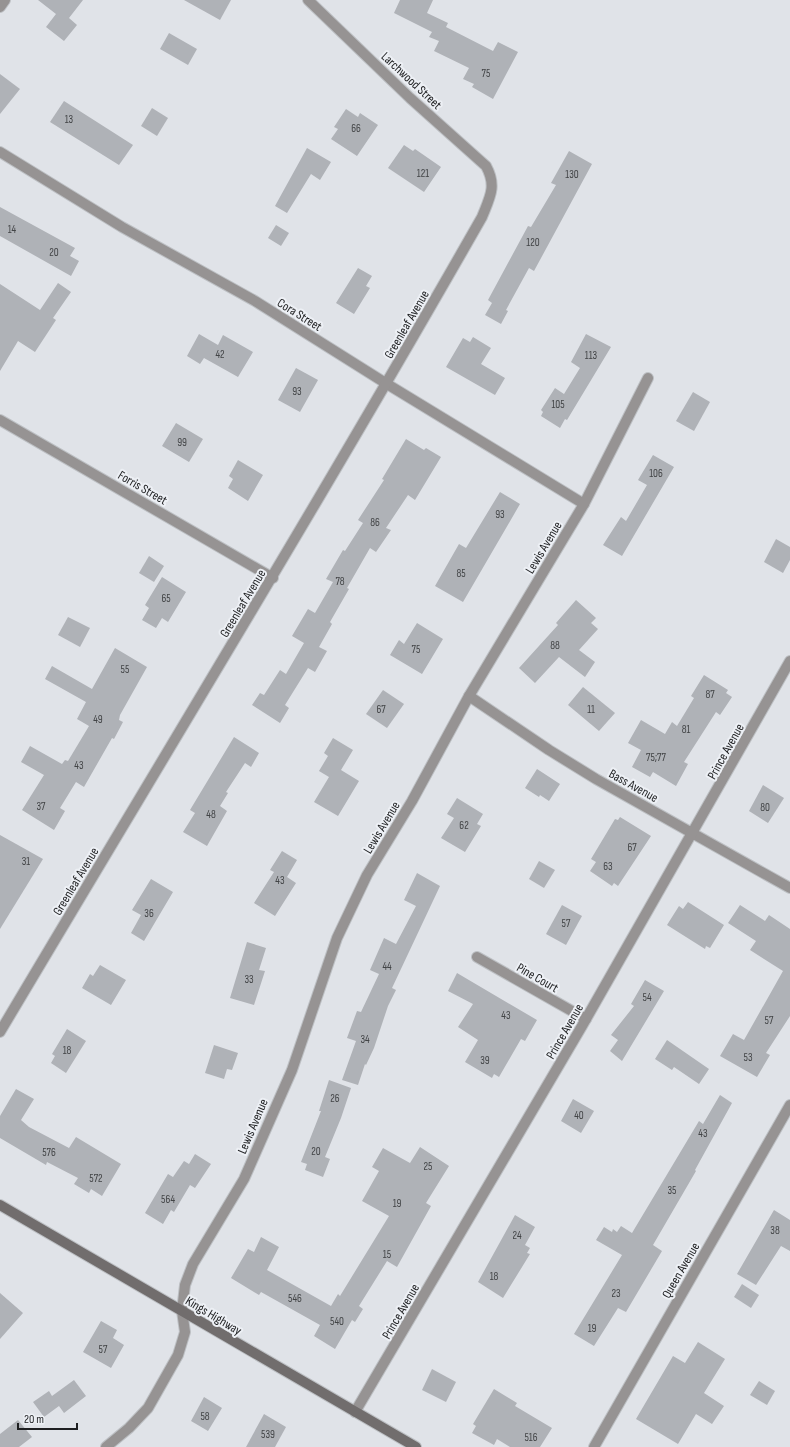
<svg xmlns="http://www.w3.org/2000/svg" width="790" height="1447" font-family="'Sofia Sans Condensed',sans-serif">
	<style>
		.building { fill: #afb2b7 }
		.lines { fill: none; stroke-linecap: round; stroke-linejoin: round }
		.minor-casing { stroke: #bdc0c4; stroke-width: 12 }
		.secondary-casing { stroke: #bdc0c4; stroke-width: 12 }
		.minor { stroke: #969393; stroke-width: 10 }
		.secondary { stroke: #716d6d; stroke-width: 10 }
		.labels { text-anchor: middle; stroke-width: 4; stroke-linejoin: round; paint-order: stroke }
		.number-label { font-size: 11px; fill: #424446 }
		.street-label { font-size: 13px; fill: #1e1f21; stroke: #edf0f5 }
	</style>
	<rect width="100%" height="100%" fill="#e0e3e8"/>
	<g class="building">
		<path d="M38 0H83L69 18 77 25 64 41 46 27 56 14Z"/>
		<path d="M184 0H231L220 20Z"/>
		<path d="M400 0H433L427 13 448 23 446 27 493 51 498 42 518 52 493 99 472 87 474 84 463 79 469 68 434 51 439 41 429 37 432 32 394 13Z"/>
		<path d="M169 33 197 49 188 65 160 49Z"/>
		<path d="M0 74 20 89 0 114Z"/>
		<path d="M64 101 133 145 119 165 50 122Z"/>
		<path d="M152 108 168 118 157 136 141 126Z"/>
		<path d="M346 109 358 117 360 113 378 125 357 156 331 139 338 129 334 127Z"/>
		<path d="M404 145 413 151 415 149 441 167 424 192 388 168Z"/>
		<path d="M307 148 331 162 320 180 311 174 287 213 275 206Z"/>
		<path d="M569 151 592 164 534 271 529 268 506 310 508 311 501 324 485 315 492 303 488 300 528 226 531 227 556 185 551 183Z"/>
		<path d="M0 207 75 248 70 256 79 261 71 276 0 236Z"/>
		<path d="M276 225 289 233 281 246 268 238Z"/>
		<path d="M358 268 372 276 366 286 370 288 354 314 336 303Z"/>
		<path d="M58 283 71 292 53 318 56 320 35 352 18 341 0 371V284L40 310Z"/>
		<path d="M199 334 218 345 223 335 253 352 238 377 204 358 200 364 187 356Z"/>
		<path d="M586 334 611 347 567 420 565 419 560 428 541 416 543 412 541 410 555 388 564 394 580 368 571 362Z"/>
		<path d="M473 337 491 348 481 364 505 378 495 395 446 367 463 338 470 342Z"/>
		<path d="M296 368 318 380 300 412 278 400Z"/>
		<path d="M693 392 710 402 694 431 676 421Z"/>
		<path d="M176 423 203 439 189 462 162 446Z"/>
		<path d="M406 439 424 450 426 448 441 457 415 500 408 495 386 528 391 530 376 552 370 548 347 588 349 589 330 622 332 624 319 647 327 651 315 672 308 668 285 705 289 708 280 723 252 705 260 693 264 695 280 670 286 674 304 643 292 636 308 609 315 613 333 582 326 579 343 550 345 551 363 523 358 520 384 480 382 479Z"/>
		<path d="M653 455 674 467 622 556 603 545 621 517 626 521 647 485 638 480Z"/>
		<path d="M238 460 263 475 248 501 228 488 233 479 229 476Z"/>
		<path d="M500 492 520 504 463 602 435 586 459 544 466 548Z"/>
		<path d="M776 539 790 547V560L783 573 764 562Z"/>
		<path d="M149 556 164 566 154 582 139 573Z"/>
		<path d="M162 577 186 592 168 622 162 618 156 628 142 620 149 608 145 605Z"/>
		<path d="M576 600 596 618 591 623 598 629 579 650 595 662 585 677 559 657 535 683 519 668 558 625 556 623Z"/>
		<path d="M68 617 90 628 80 647 58 635Z"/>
		<path d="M417 623 443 639 422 674 390 655 399 640 404 644Z"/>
		<path d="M115 648 147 667 120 715 119 720 123 722 114 739 112 738 84 787 76 782 60 808 65 811 54 830 22 810 44 775 21 762 30 746 62 764 65 760 68 761 89 726 77 719 86 702 45 679 52 666 92 689Z"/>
		<path d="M704 675 728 690 726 693 732 697 720 715 716 712 684 762 688 764 676 786 653 772 650 777 632 767 641 750 628 743 641 720 665 734 672 722 677 726 694 698 691 696Z"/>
		<path d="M583 687 615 713 599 731 568 705Z"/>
		<path d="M383 690 404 704 387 728 366 714Z"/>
		<path d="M234 737 259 753 251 767 245 763 226 792 228 793 220 806 227 811 207 846 183 832 195 813 190 810Z"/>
		<path d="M333 738 353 750 341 770 359 781 338 816 314 802 329 777 319 771 328 756 324 753Z"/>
		<path d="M537 769 560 784 549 801 540 795 539 797 525 788Z"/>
		<path d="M763 785 784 798 768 823 749 811Z"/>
		<path d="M457 798 483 814 477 824 481 826 465 852 441 838 454 818 447 814Z"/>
		<path d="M620 817 651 836 618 886 614 883 612 886 590 871 596 862 591 859 615 819 618 820Z"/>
		<path d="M0 835 43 859 0 929Z"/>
		<path d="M282 851 297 860 287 877 296 883 275 916 254 903 274 872 270 870Z"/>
		<path d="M539 861 555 870 544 888 529 879Z"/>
		<path d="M417 873 440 886 392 988 396 990 388 1006 374 1048 366 1065 365 1064 358 1085 342 1080 356 1041 347 1038 357 1011 361 1012 379 974 370 970 384 938 396 944 416 906 404 900Z"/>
		<path d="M151 879 173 892 144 941 131 933 141 915 132 910Z"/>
		<path d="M688 902 724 925 710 948 706 946 705 949 667 925 679 906 683 909Z"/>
		<path d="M562 905 582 916 566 945 546 934Z"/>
		<path d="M740 905 765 921 769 915 790 929V1016L766 1053 770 1055 757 1077 720 1056 733 1034 744 1040 783 971 750 950 756 941 728 923Z"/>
		<path d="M247 942 266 948 259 970 265 971 254 1005 230 998Z"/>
		<path d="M100 965 126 980 111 1005 82 988 90 974 93 976Z"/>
		<path d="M457 973 537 1020 525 1041 521 1039 499 1077 494 1074 492 1078 465 1062 478 1040 458 1027 473 1004 448 991Z"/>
		<path d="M645 980 664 991 622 1061 610 1051 618 1040 611 1035 634 1006 631 1004Z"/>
		<path d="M67 1029 86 1041 66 1073 51 1063 55 1056 52 1054Z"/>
		<path d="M667 1040 709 1069 699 1084 674 1067 672 1070 655 1059Z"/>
		<path d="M214 1045 238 1053 232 1070 227 1069 224 1079 205 1073Z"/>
		<path d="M329 1080 351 1088 341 1118 325 1157 330 1159 323 1177 305 1170 307 1164 301 1162 321 1111H319Z"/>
		<path d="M16 1089 34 1099 21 1120 29 1127 69 1148 76 1137 121 1164 102 1196 91 1189 89 1193 74 1184 78 1178 47 1162 46 1165 0 1138V1116Z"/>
		<path d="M720 1095 732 1103 695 1170 696 1171 653 1245 662 1251 626 1312 618 1308 594 1346 574 1334 622 1255 596 1240 604 1227 612 1232 613 1229 617 1232 621 1226 632 1233 699 1121 703 1124Z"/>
		<path d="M573 1099 594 1111 581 1133 561 1121Z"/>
		<path d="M420 1147 449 1166 426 1203 431 1206 397 1267 387 1261 359 1306 363 1309 355 1322 352 1320 335 1349 314 1336 320 1325 261 1292 259 1295 231 1278 248 1249 254 1252 261 1237 279 1247 267 1270 331 1306 338 1294 340 1296 389 1216 362 1201 379 1171 372 1167 383 1148 410 1163Z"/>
		<path d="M195 1154 211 1164 195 1188 190 1185 174 1212 171 1210 163 1224 145 1213 168 1174 173 1177 184 1161 189 1164Z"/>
		<path d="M774 1210 790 1220V1251L781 1246 756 1285 737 1274Z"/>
		<path d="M515 1215 535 1227 525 1245 530 1248 527 1253 530 1254 503 1298 478 1282Z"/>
		<path d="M742 1284 759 1295 751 1308 734 1297Z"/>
		<path d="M0 1293 23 1313 0 1339Z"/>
		<path d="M101 1321 117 1330 113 1338 124 1345 111 1368 83 1352Z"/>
		<path d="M698 1342 725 1359 704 1393 724 1406 712 1424 696 1414 678 1444 636 1419 673 1356 685 1363Z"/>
		<path d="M432 1369 456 1382 446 1402 422 1390Z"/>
		<path d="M74 1380 86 1396 64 1413 59 1406 44 1417 33 1402 49 1391 52 1396Z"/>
		<path d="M759 1381 775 1391 767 1405 750 1395Z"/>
		<path d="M494 1389 517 1403 515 1406 552 1428 540 1447H510L497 1439 494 1445 472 1433 476 1426 473 1424Z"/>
		<path d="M204 1397 222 1408 208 1431 191 1421Z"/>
		<path d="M264 1414 286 1427 275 1447H246Z"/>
		<path d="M18 1420 32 1437 19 1447H0V1434Z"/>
	</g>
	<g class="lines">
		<g class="minor-casing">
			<g id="minor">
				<path d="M0 7 5 0"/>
				<path d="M0 152 122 227 255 301 387 384 584 504"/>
				<path d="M0 420 273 578"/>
				<path d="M469 696 549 750 596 779 790 888"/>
				<path d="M477 957 586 1019"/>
				<path d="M0 1032C161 761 326 491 482 217 490 197 497 186 486 166L410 98 308 0"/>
				<path d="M355 1412 582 1026 790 661"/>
				<path d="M106 1447 129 1428 148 1408 178 1355 185 1332 182 1311 185 1285 193 1264 244 1179 292 1070 337 938 367 875 412 801 469 696 584 504 648 378"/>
				<path d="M594 1447 790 1105"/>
			</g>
		</g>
		<g class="secondary-casing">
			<path id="secondary" d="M0 1205 416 1447"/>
		</g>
		<use href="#minor" class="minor"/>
		<use href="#secondary" class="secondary"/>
	</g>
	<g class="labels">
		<g class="number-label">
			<text x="486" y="77">75</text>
			<text x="69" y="123">13</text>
			<text x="356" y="132">66</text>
			<text x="423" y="177">121</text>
			<text x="572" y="178">130</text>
			<text x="12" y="233">14</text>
			<text x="533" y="246">120</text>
			<text x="54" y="256">20</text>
			<text x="220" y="358">42</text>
			<text x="591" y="359">113</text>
			<text x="297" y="395">93</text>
			<text x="558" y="408">105</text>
			<text x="182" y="446">99</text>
			<text x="656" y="477">106</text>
			<text x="500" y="518">93</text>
			<text x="375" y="526">86</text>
			<text x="461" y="577">85</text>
			<text x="340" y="585">78</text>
			<text x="166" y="602">65</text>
			<text x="555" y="649">88</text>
			<text x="416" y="653">75</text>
			<text x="125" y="673">55</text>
			<text x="710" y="698">87</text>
			<text x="381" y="713">67</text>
			<text x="591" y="713">11</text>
			<text x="98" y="723">49</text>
			<text x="686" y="733">81</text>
			<text x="656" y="761">75;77</text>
			<text x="79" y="769">43</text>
			<text x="41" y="810">37</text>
			<text x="765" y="811">80</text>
			<text x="211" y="818">48</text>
			<text x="464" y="829">62</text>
			<text x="632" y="851">67</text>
			<text x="26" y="865">31</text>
			<text x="608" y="870">63</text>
			<text x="280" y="884">43</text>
			<text x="149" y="917">36</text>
			<text x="566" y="927">57</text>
			<text x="387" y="970">44</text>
			<text x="249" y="983">33</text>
			<text x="647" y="1001">54</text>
			<text x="506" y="1019">43</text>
			<text x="769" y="1024">57</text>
			<text x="365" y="1043">34</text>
			<text x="67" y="1054">18</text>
			<text x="748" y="1061">53</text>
			<text x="485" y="1064">39</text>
			<text x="335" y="1102">26</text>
			<text x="579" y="1119">40</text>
			<text x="703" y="1137">43</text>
			<text x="316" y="1155">20</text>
			<text x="49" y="1156">576</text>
			<text x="428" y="1170">25</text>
			<text x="96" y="1182">572</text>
			<text x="672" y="1194">35</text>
			<text x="168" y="1203">564</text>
			<text x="397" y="1207">19</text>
			<text x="775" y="1234">38</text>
			<text x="517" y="1239">24</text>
			<text x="387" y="1258">15</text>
			<text x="494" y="1280">18</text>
			<text x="616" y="1297">23</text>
			<text x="295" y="1302">546</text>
			<text x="337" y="1325">540</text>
			<text x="592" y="1332">19</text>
			<text x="103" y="1353">57</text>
			<text x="205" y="1420">58</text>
			<text x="268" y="1438">539</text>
			<text x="531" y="1441">516</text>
		</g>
		<g class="street-label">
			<text transform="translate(412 80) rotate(43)" y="5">Larchwood Street</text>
			<text transform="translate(300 314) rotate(32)" y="5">Cora Street</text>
			<text transform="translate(406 324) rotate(-60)" y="5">Greenleaf Avenue</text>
			<text transform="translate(143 487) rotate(30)" y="5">Forris Street</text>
			<text transform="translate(543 547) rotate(-59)" y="5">Lewis Avenue</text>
			<text transform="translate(242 603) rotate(-59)" y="5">Greenleaf Avenue</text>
			<text transform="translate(725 751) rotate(-61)" y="5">Prince Avenue</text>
			<text transform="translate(634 785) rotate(29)" y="5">Bass Avenue</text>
			<text transform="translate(381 827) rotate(-59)" y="5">Lewis Avenue</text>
			<text transform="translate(75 881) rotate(-59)" y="5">Greenleaf Avenue</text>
			<text transform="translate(538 977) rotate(30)" y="5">Pine Court</text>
			<text transform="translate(564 1031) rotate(-60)" y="5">Prince Avenue</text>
			<text transform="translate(252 1126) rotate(-67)" y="5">Lewis Avenue</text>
			<text transform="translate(680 1270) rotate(-60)" y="5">Queen Avenue</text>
			<text transform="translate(400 1311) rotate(-60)" y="5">Prince Avenue</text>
			<text transform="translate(214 1315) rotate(31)" y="5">Kings Highway</text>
		</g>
	</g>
	<path d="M18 1423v6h59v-6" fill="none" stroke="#1e1f21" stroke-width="2"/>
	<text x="24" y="1423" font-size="12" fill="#1e1f21" stroke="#edf0f5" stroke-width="3" paint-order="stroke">20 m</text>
</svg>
